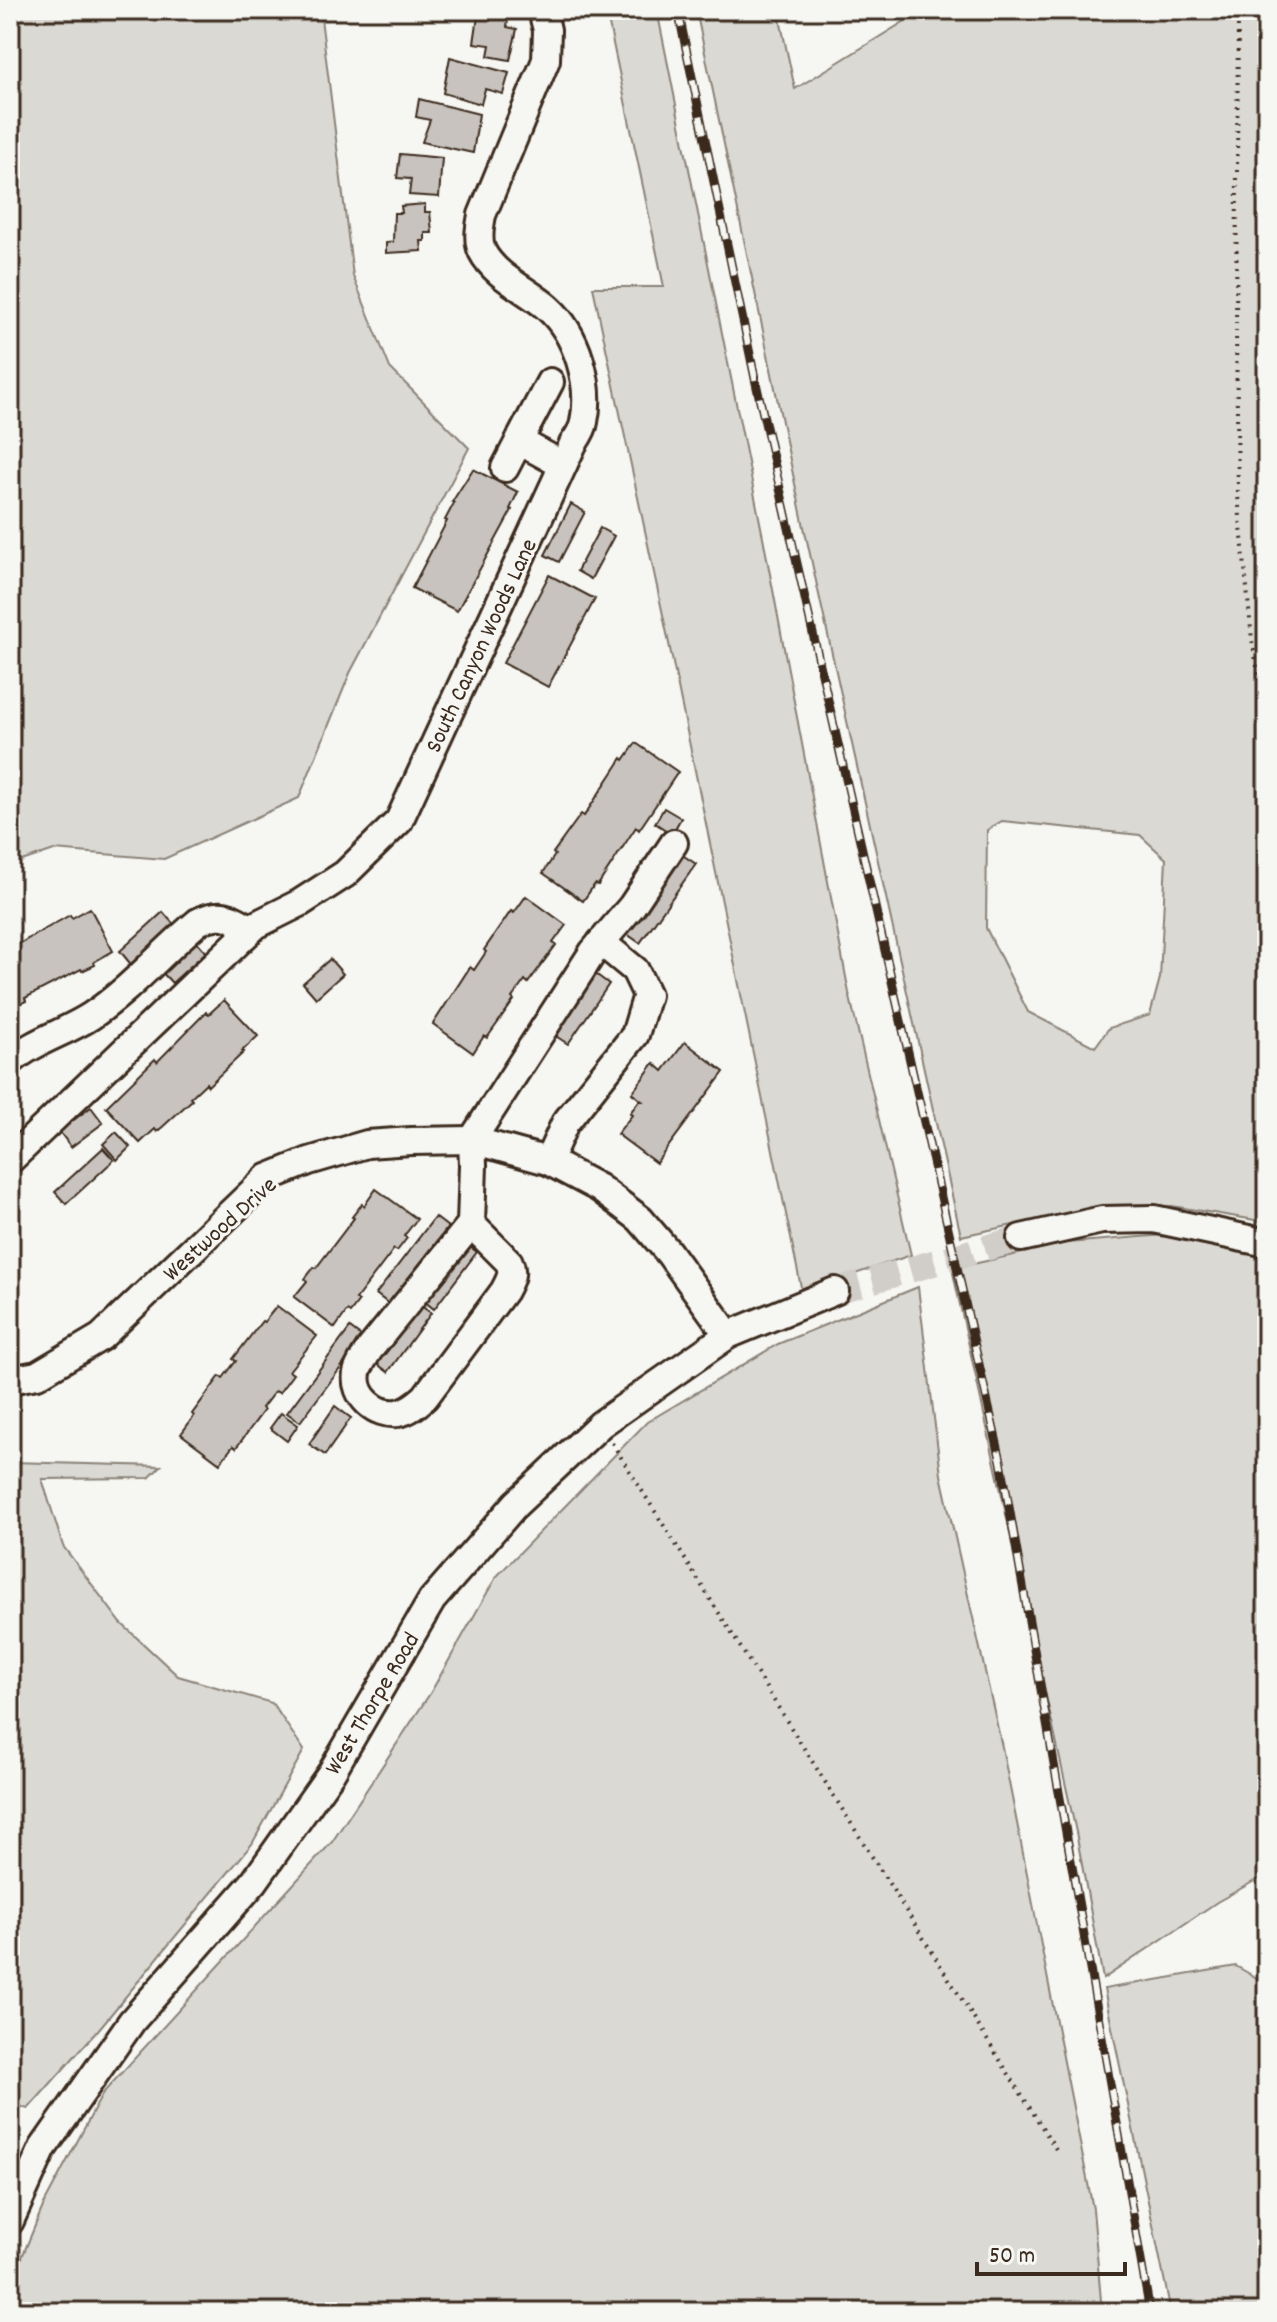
<svg xmlns="http://www.w3.org/2000/svg" width="1277" height="2322" font-family="Dekko,sans-serif">
	<style>
		.green { fill: #dad9d3; stroke: #8a8278; stroke-width: 2; fill-rule: evenodd }
		.building { fill: #c8c3be; stroke: #3b2a1e; stroke-width: 2 }
		.lines { fill: none; stroke-linecap: round; stroke-linejoin: round }
		.minor-tunnel { stroke: #d1cdc8; stroke-width: 26; stroke-dasharray: 26 13; stroke-linecap: butt }
		.minor-casing { stroke: #3b2a1e; stroke-width: 32 }
		.path { stroke: #3b2a1e; stroke-width: 4; stroke-dasharray: 2 6; stroke-linecap: butt }
		.minor { stroke: #f6f6f2; stroke-width: 26 }
		.rail-casing { stroke: #3b2a1e; stroke-width: 9 }
		.rail { stroke: #f6f6f2; stroke-width: 6; stroke-dasharray: 18; stroke-linecap: butt }
		.labels { text-anchor: middle; stroke-width: 6; stroke-linejoin: round; paint-order: stroke }
		.street-label { font-size: 24px; fill: #3b2a1e; stroke: #f6f6f2 }
	</style>
	<rect width="100%" height="100%" fill="#f6f6f2"/>
	<filter id="ink" filterUnits="userSpaceOnUse"><feTurbulence type="fractalNoise" baseFrequency=".0125" numOctaves="2"/><feDisplacementMap in="SourceGraphic" scale="16" xChannelSelector="R" yChannelSelector="G"/><feConvolveMatrix kernelMatrix="1 2 1 2 8 2 1 2 1" color-interpolation-filters="sRGB"/></filter>
	<g filter="url(#ink)">
		<g class="green">
			<path d="M10 10H320L353 276 390 368 469 448 350 673 299 798 164 859 54 850 10 865Z"/>
			<path d="M606 10H657L763 537 849 993 911 1255 802 1292 666 629 593 287H664Z"/>
			<path d="M696 10H778L795 89 923 10H1267V1222L1172 1206 1097 1207 961 1236 804 527ZM1002 821 1140 835 1166 859 1160 978 1150 1015 1109 1028 1095 1047 1028 1012 986 928 987 830Z"/>
			<path d="M1165 1235 1267 1257V1874L1217 1902 1103 1979 1076 1832 953 1273 964 1266 1067 1243Z"/>
			<path d="M918 1287 941 1475 1002 1747 1093 2209 1102 2312H10V2286L44 2204 103 2093 332 1842 431 1692 496 1577 647 1422 778 1344Z"/>
			<path d="M10 1462 161 1466 149 1478 42 1479 63 1546 121 1623 178 1676 272 1703 304 1750 252 1844 98 2030 28 2109 10 2103Z"/>
			<path d="M1236 1966 1267 1984V2312H1171L1104 1989Z"/>
		</g>
		<g class="building">
			<path d="M479 10 509 11 507 27 517 29 510 60 488 56 490 45 474 43Z"/>
			<path d="M450 57 509 73 503 94 485 89 481 104 443 93Z"/>
			<path d="M419 99 479 114 473 153 422 142 430 120 416 117Z"/>
			<path d="M400 154 442 158 439 197 409 195 411 179 397 178Z"/>
			<path d="M425 204V212H430L432 233H425V241H421L422 251 386 253V243L393 242 394 213H402L401 206Z"/>
			<path d="M473 469 518 492 510 509 512 510 457 611 412 588 447 521 445 520 454 503 452 502Z"/>
			<path d="M571 504 585 512 559 562 545 555Z"/>
			<path d="M600 528 614 536 591 579 577 571Z"/>
			<path d="M549 575 595 599 548 687 503 663Z"/>
			<path d="M636 743 678 772 639 830 636 827 598 885 595 884 583 901 543 873 555 855 553 853 581 814 584 816 622 758 624 760Z"/>
			<path d="M664 808 681 818 672 834 655 823Z"/>
			<path d="M681 854 696 864 640 943 624 932Z"/>
			<path d="M526 896 566 925 553 943 556 945 528 983 525 980 512 998 514 1000 487 1038 484 1036 473 1053 433 1024 470 967 474 970 486 952 484 950 511 911 514 913Z"/>
			<path d="M90 908 113 951 94 962 95 965 82 971 81 969 25 998 26 1001 12 1008 10 1006V949L70 915 72 918Z"/>
			<path d="M163 912 176 927 133 967 120 951Z"/>
			<path d="M193 937 206 952 172 983 159 969Z"/>
			<path d="M330 959 343 974 316 998 303 983Z"/>
			<path d="M593 972 609 984 568 1044 551 1033Z"/>
			<path d="M224 1000 258 1036 242 1051 244 1052 208 1086 206 1083 190 1098 192 1100 157 1132 155 1129 140 1143 106 1107 155 1059 157 1062 206 1012 209 1014Z"/>
			<path d="M685 1042 724 1072 656 1163 617 1134 632 1115 630 1113 639 1101H642L632 1093 654 1063 663 1071Z"/>
			<path d="M91 1107 103 1123 71 1147 59 1131Z"/>
			<path d="M116 1132 130 1147 117 1160 103 1144Z"/>
			<path d="M103 1148 114 1160 66 1204 55 1192Z"/>
			<path d="M376 1189 417 1219 404 1236 407 1238 397 1251 394 1249 356 1299 359 1301 350 1313 347 1311 335 1328 294 1297 307 1281 305 1279 314 1267 316 1268 354 1218 352 1217 362 1204 364 1206Z"/>
			<path d="M435 1217 448 1227 389 1304 376 1294Z"/>
			<path d="M462 1241 477 1252 434 1309 419 1297Z"/>
			<path d="M414 1301 431 1313 388 1372 372 1360Z"/>
			<path d="M277 1306 317 1336 289 1371 293 1374 279 1393 275 1391 262 1408 264 1410 236 1448 233 1446 220 1463 181 1434 194 1416 192 1414 220 1376 223 1378 236 1361 233 1359 262 1321 264 1322Z"/>
			<path d="M350 1328 363 1338 300 1422 287 1413Z"/>
			<path d="M335 1406 351 1418 325 1455 309 1444Z"/>
			<path d="M281 1413 298 1425 287 1441 270 1428Z"/>
		</g>
		<g class="lines">
			<path class="minor-tunnel" d="M835 1291 1021 1238"/>
			<g class="minor-casing">
				<g id="minor">
					<path d="M550 382 519 441 563 465"/>
					<path d="M505 468 519 441"/>
					<path d="M10 1062C33 1041 65 1033 91 1016 130 990 162 952 198 922 221 910 231 917 251 929"/>
					<path d="M10 1160 256 925 300 903 345 874 399 821 573 444C577 438 583 430 584 422 592 384 577 334 548 308 528 290 495 277 482 251 477 240 480 226 482 215L546 60 547 30 542 10"/>
					<path d="M548 1161 565 1123 635 1035 647 995 635 970 601 942"/>
					<path d="M471 1224 509 1262C514 1273 510 1280 504 1291L425 1397C417 1404 409 1411 398 1413 376 1416 353 1396 357 1373 358 1366 365 1357 369 1350L471 1224 473 1165 472 1140 593 952 632 906 674 843"/>
					<path d="M1021 1238 1102 1220 1154 1219 1267 1243"/>
					<path d="M10 1380 37 1375 101 1337 267 1178 309 1161 367 1144 411 1141 472 1140 548 1161 599 1188 640 1219 669 1253 728 1335"/>
					<path d="M10 2221 43 2148 132 2021 254 1882 331 1773 432 1600 516 1504 601 1424 728 1335 835 1291"/>
				</g>
			</g>
			<g class="path">
				<path d="M1238 10 1236 329 1238 496 1252 640 1267 719"/>
				<path d="M612 1443 1059 2154"/>
			</g>
			<use href="#minor" class="minor"/>
			<g class="rail-casing">
				<path id="rail" d="M678 10 756 383 1001 1461 1150 2312"/>
			</g>
			<use href="#rail" class="rail"/>
		</g>
	</g>
	<g class="labels">
		<g class="street-label">
			<text transform="translate(480 645) rotate(-65)" y="8">South Canyon Woods Lane</text>
			<text transform="translate(219 1228) rotate(-42)" y="8">Westwood Drive</text>
			<text transform="translate(371 1703) rotate(-59)" y="8">West Thorpe Road</text>
		</g>
	</g>
	<rect width="1277" height="2322" fill="none" stroke="#f6f6f2" stroke-width="40"/>
	<rect x="20" y="20" width="1237" height="2282" fill="none" stroke="#3b2a1e" stroke-width="3" filter="url(#ink)"/>
	<path d="M977 2262v12h148v-12" fill="none" stroke="#3b2a1e" stroke-width="4"/>
	<text x="989" y="2262" font-size="24" fill="#3b2a1e" stroke="#f6f6f2" stroke-width="6" paint-order="stroke">50 m</text>
</svg>
